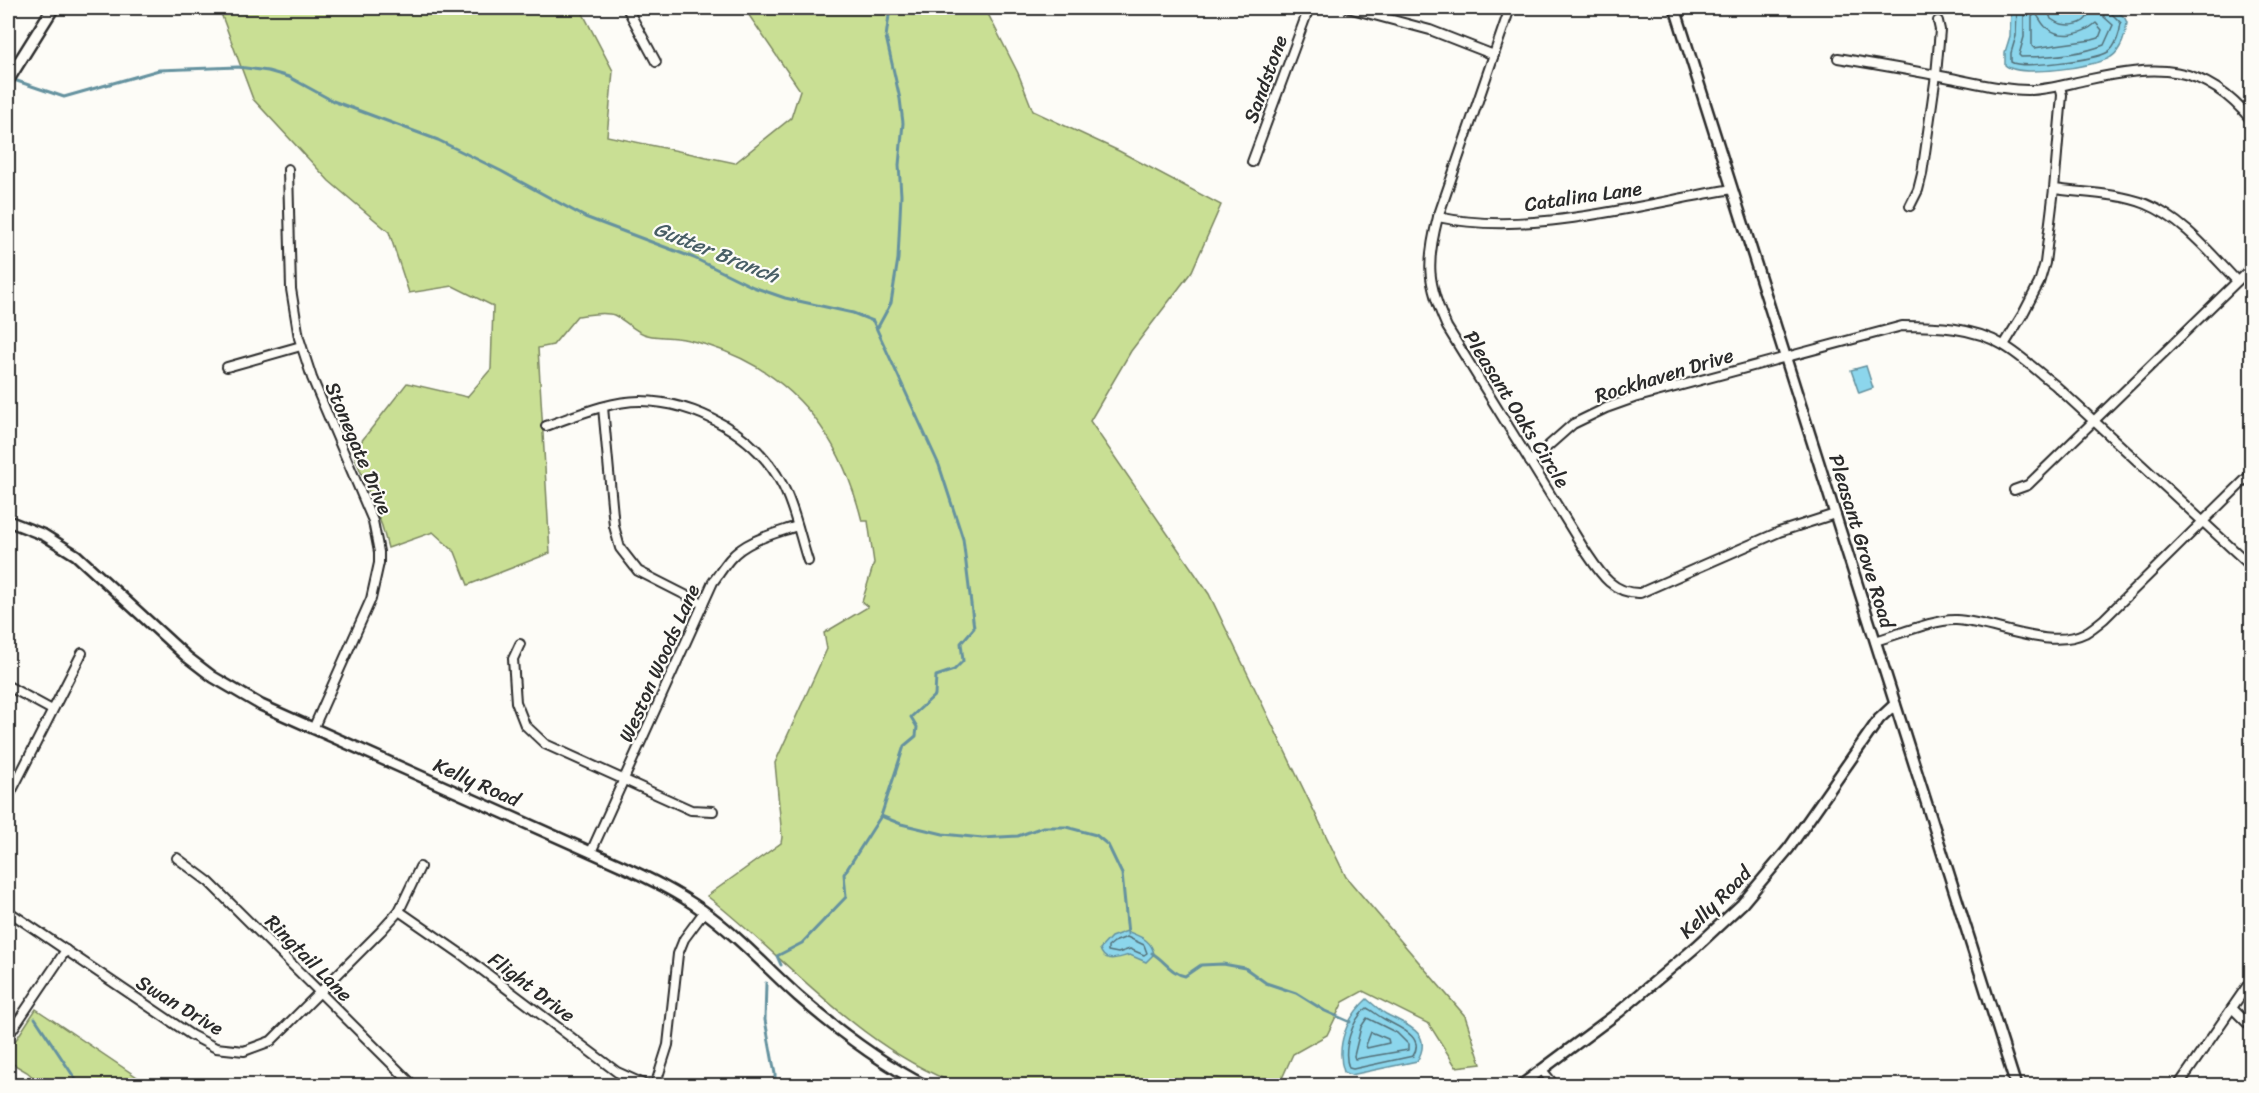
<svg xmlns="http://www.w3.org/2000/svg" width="2259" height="1093" font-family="Sriracha,sans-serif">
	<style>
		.green { fill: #c9df94; stroke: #7a8560; stroke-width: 1.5 }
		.water { fill: #8cd6ec; stroke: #65929f; stroke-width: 1.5 }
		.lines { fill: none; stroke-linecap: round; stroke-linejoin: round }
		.shore { stroke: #526f78; stroke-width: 1.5 }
		.stream { stroke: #65929f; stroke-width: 3 }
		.minor-casing { stroke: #2b2b2b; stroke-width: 12 }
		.tertiary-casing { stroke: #2b2b2b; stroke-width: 14 }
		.secondary-casing { stroke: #2b2b2b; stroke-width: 15 }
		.minor { stroke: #fdfcf7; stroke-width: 8 }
		.tertiary { stroke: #fdfcf7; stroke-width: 9 }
		.secondary { stroke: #fdfcf7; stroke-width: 10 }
		.labels { text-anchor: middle; stroke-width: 4.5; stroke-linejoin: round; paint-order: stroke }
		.street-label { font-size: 20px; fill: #2b2b2b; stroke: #fdfcf7 }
		.water-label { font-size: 21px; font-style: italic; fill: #485e65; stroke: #fdfcf7 }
	</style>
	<rect width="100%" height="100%" fill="#fdfcf7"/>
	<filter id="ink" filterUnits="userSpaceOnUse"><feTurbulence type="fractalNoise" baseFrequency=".0167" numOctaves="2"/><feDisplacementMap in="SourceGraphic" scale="12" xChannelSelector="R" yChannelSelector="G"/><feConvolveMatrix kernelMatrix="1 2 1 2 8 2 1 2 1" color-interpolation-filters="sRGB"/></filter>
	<g filter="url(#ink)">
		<g class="green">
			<path d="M219 8H580L613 71 607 136 735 163 791 118 800 90 744 8H985L1018 73 1033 111 1119 151 1221 205 1192 271 1131 351 1090 421 1209 594 1346 877 1465 1016 1481 1064 1456 1067 1429 1024 1363 991 1343 1002 1327 1035 1293 1054 1279 1085H960C859 1048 790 961 707 896L781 843 782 837 775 763 827 649 824 633 868 607 862 602 874 563 868 521H862C841 436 794 372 707 345 697 342 686 339 676 338 666 336 654 338 644 334 633 330 625 320 614 315 604 311 587 315 577 316L553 345 538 348 550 553 468 585 455 552 433 532 388 548 382 526 353 452 407 383 467 397 491 369 493 306 453 286 409 293 389 232 329 181 253 99Z"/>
			<path d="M36 1009 149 1085H42L27 1072 8 1061V1052Z"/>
		</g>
		<g class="water">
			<path d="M2011 8C2025 7 2041 5 2054 8 2057 8 2060 11 2063 11 2080 15 2121 0 2127 23 2126 34 2121 51 2111 57 2096 67 2018 78 2005 65V52L2010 36Z"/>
			<path d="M1866 366 1873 388 1859 393 1851 370Z"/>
			<path d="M1127 931C1140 937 1151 939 1154 954L1146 962 1130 955C1119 957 1105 965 1100 949L1111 937Z"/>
			<path d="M1367 999C1373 1004 1379 1010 1386 1014 1407 1025 1434 1033 1417 1061L1351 1075 1344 1072C1335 1046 1347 1017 1367 999Z"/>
		</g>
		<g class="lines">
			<g class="shore">
				<path d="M2017 8 2016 36 2011 53V62C2022 69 2095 60 2108 52 2116 47 2120 32 2121 23L2111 13 2109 8"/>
				<path d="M2024 8V37L2019 55 2021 57C2048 57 2079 55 2104 45L2113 25 2104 17 2102 8"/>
				<path d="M2047 8 2051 19C2064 29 2089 27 2090 8"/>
				<path d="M2035 13C2040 17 2041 24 2047 28 2062 40 2083 34 2096 23L2102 30 2099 38 2092 40 2034 48 2032 46V17Z"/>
				<path d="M1127 937 1144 945 1147 953 1144 955 1130 949 1118 953 1108 951V947L1114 942Z"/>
				<path d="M1367 1008C1373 1011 1378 1016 1384 1019 1397 1027 1426 1036 1413 1056L1353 1069 1349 1068C1342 1050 1352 1019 1367 1008Z"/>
				<path d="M1367 1018 1397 1033 1408 1044V1050L1355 1059 1354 1056 1361 1027Z"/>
				<path d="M1371 1032 1388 1039 1389 1043 1367 1048 1366 1045Z"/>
			</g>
			<g class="stream">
				<path d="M17 81 64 97 159 70 238 67 268 71 289 77 333 101 438 140 501 171 585 217 694 258 753 287 785 298 853 313 873 321 939 465 963 539 974 628 961 643 963 661 954 670 936 676 935 695 911 717 917 727 916 736 904 746 881 816 844 874 846 897 802 943 777 956 781 965"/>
				<path d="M878 327 891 303 898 259 901 195 899 165 903 123 900 99 886 37 890 8"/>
				<path d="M881 816 901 824 943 834 982 838 1018 836 1043 827H1066L1096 835 1108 845 1122 874 1128 934"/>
				<path d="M1152 953C1164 960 1172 974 1185 976L1201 965 1223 964 1245 968 1266 983 1296 993 1325 1011 1350 1022"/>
				<path d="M766 983 765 1020 775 1074V1086"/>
				<path d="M8 992 15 999"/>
				<path d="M35 1018 80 1086"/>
			</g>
			<g class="minor-casing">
				<g id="minor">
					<path d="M627 8 656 62"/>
					<path d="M1348 8 1430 30 1494 55"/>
					<path d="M1510 8 1438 217C1426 263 1427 283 1447 327L1584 549C1599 571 1611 594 1640 593L1779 532 1835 514"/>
					<path d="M1838 58C1874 64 1910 70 1946 77 1972 82 2001 90 2028 90 2047 90 2067 84 2086 80 2156 65 2203 61 2252 121"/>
					<path d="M1252 162 1309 8"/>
					<path d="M288 169 291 289 299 338 312 378 373 521 379 552V563L371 599 313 729"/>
					<path d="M2054 189C2084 193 2118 193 2146 204 2183 219 2210 253 2237 281"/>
					<path d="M1910 206 1918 190 1922 174 1936 75 1940 30 1938 21"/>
					<path d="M1438 217C1529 237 1641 204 1732 189"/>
					<path d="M2004 345 2023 314 2039 283 2045 263 2054 189 2062 95 2060 86"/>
					<path d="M227 367 301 346"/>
					<path d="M603 407 614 526 620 548 638 571 703 604"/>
					<path d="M546 426C575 416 609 401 640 401 697 402 757 435 783 486 795 509 800 537 808 561"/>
					<path d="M1530 462 1573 424 1606 408 1634 398 1902 326C1936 326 1973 327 2003 345 2022 356 2038 372 2055 385L2252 567"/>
					<path d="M2014 490 2028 485 2252 267"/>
					<path d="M1875 641C1897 635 1935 619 1956 620 1994 622 2049 651 2085 633 2092 629 2098 624 2104 619L2252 473"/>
					<path d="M520 644 513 659 516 702 525 725 545 744 691 810 713 811"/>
					<path d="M8 686 52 710"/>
					<path d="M8 798 82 653"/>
					<path d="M591 852 713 582C719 574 724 566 730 559 746 540 774 534 797 526"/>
					<path d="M177 858 209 882 414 1086"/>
					<path d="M8 911 191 1035 216 1048 244 1051 271 1041 381 931 399 911 420 867"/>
					<path d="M399 911 461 954 617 1072 648 1086"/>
					<path d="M2232 1008 2252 1028"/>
					<path d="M8 1036 66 950"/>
					<path d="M1542 1070 1555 1086"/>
					<path d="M655 1086 668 1045 678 954 684 939 704 912"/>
					<path d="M2178 1086 2252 979"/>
				</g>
			</g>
			<g class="tertiary-casing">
				<g id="tertiary">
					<path d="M1675 8 2016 1086"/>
					<path d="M8 521 44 535 76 555 187 657 213 677 261 705 622 866C650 879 677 892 702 910 737 935 766 967 798 996 838 1031 879 1062 926 1086"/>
					<path d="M1520 1086 1619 1012 1697 946 1742 904 1789 848 1879 719 1895 704"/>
				</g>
			</g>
			<g class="secondary-casing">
				<path id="secondary" d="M8 80 53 8"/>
			</g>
			<use href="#minor" class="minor"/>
			<use href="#tertiary" class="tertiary"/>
			<use href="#secondary" class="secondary"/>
		</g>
	</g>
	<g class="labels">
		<g class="street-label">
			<text transform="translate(1265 79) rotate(-70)" y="7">Sandstone</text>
			<text transform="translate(1583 196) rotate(-8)" y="7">Catalina Lane</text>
			<text transform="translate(1664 375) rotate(-17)" y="7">Rockhaven Drive</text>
			<text transform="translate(1517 409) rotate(58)" y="7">Pleasant Oaks Circle</text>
			<text transform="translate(359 448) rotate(67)" y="7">Stonegate Drive</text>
			<text transform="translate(1862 541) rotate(73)" y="7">Pleasant Grove Road</text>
			<text transform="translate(659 663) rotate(-66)" y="7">Weston Woods Lane</text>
			<text transform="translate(477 782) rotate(24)" y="7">Kelly Road</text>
			<text transform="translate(1715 902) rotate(-45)" y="7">Kelly Road</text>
			<text transform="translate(309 958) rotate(45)" y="7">Ringtail Lane</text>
			<text transform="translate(532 987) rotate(37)" y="7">Flight Drive</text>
			<text transform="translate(180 1005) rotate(31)" y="7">Swan Drive</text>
		</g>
		<g class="water-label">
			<text transform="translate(716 252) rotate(22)" y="7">Gutter Branch</text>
		</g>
	</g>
	<rect width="2259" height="1093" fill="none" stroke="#fdfcf7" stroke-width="30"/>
	<rect x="15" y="15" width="2229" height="1063" fill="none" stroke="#2b2b2b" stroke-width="2" filter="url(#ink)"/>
</svg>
